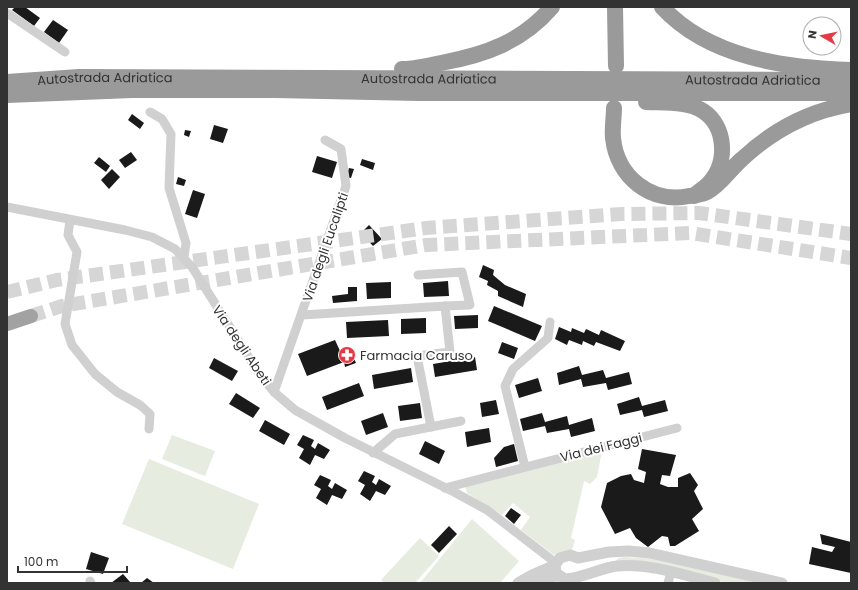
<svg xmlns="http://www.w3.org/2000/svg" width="858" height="590" font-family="Poppins,sans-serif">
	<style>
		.green { fill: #e6ecdf }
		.building { fill: #1a1a1a }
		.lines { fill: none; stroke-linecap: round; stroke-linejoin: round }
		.trunk-tunnel { stroke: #d6d6d6; stroke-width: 14; stroke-dasharray: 14 7; stroke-linecap: butt }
		.minor { stroke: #d0d0d0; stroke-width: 9 }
		.tertiary { stroke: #d0d0d0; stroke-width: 11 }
		.trunk { stroke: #a2a2a2; stroke-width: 14 }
		.motorway { stroke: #9a9a9a; stroke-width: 16 }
		.labels { text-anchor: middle; stroke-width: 4; stroke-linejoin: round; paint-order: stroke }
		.street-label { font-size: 13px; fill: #333; stroke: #fff }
		.poi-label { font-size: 13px; fill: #333; stroke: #fff; text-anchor: start }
	</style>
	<rect width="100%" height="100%" fill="#fff"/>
	<g class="green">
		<path d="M172 435 215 451 205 476 162 459Z"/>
		<path d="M602 451 597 477 590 484 584 481 571 538 575 540 572 550 554 555 521 530 530 517 513 503 502 515 467 493 465 486Z"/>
		<path d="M149 459 259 504 233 569 122 524Z"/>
		<path d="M472 519 519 561 500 583H420Z"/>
		<path d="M420 538 439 556 415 583H384L381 580Z"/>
		<path d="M625 557 658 559 758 583H727L698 575 616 561 618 558Z"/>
	</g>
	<g class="building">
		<path d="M15 7H25L40 18 34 26 12 10Z"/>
		<path d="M53 20 68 30 59 43 44 32Z"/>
		<path d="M132 114 144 123 140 129 128 120Z"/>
		<path d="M214 125 228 129 223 143 210 139Z"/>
		<path d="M185 130 191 131 189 137 184 135Z"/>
		<path d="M131 152 137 160 125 168 119 160Z"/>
		<path d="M317 156 337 162 332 178 312 172Z"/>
		<path d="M99 157 110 166 106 172 94 163Z"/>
		<path d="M362 159 375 163 373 170 360 165Z"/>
		<path d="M349 168 354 169 351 178 346 177Z"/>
		<path d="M112 169 120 177 109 189 101 180Z"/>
		<path d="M178 177 186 180 184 186 176 184Z"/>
		<path d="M193 190 205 194 197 218 185 214Z"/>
		<path d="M369 225 382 239 373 246 361 233Z"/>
		<path d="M483 265 494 270 493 275 505 285 526 294 523 307 498 296V291L487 285 488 281 479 277Z"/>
		<path d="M448 281 449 296 424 297 423 283Z"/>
		<path d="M391 282V298L367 299 366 283Z"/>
		<path d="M348 287H357V301L333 303 332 296 348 294Z"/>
		<path d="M494 306 542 326 535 341 488 321Z"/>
		<path d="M478 315V328L455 329 454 316Z"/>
		<path d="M426 318V333L401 334V319Z"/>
		<path d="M388 320 389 336 347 338 346 322Z"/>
		<path d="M559 327 571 332 572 328 584 333 586 329 599 335 601 330 625 341 620 351 596 342 594 346 583 341 582 345 569 340 567 345 555 339Z"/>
		<path d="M335 340 341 353 350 350 356 363 345 367 344 362 307 376 298 354Z"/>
		<path d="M502 342 518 348 514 359 498 353Z"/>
		<path d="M475 357 477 370 435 377 433 364Z"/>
		<path d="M214 358 238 371 232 381 209 368Z"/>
		<path d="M579 366 582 375 603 370 606 378 629 372 632 384 608 390 606 383 583 387 581 379 559 385 557 373Z"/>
		<path d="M411 368 413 382 374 389 372 375Z"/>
		<path d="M538 378 542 391 519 398 515 385Z"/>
		<path d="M359 383 364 396 327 410 322 397Z"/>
		<path d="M236 393 260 408 253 418 229 404Z"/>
		<path d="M639 397 642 406 665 400 668 411 644 417 642 410 620 415 617 404Z"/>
		<path d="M496 400 499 414 482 417 480 403Z"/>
		<path d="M420 403 422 418 400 421 398 406Z"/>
		<path d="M383 413 388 427 366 435 361 421Z"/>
		<path d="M542 413 545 422 567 416 569 425 592 418 595 431 571 437 569 429 547 433 545 426 523 431 520 419Z"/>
		<path d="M265 420 290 434 284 445 259 431Z"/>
		<path d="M489 428 491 442 467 447 465 432Z"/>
		<path d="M303 435 314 440 311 446 315 449 318 443 330 450 324 459 315 455 310 465 299 458 304 449 297 445Z"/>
		<path d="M425 441 445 451 439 464 419 454Z"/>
		<path d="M514 444 518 461 496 467 494 458 504 447Z"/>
		<path d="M642 449 676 455 670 476 662 475 660 484 668 487H678V478L690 473 698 485 694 491 703 509 692 519 699 531 675 546H670L668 537 662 536 648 547 636 538 630 528 615 534 601 507 607 483 621 476 631 474 634 480 644 483 646 472 638 469Z"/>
		<path d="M364 471 375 476 372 482 376 485 379 479 391 486 385 495 376 491 370 501 360 494 365 485 358 481Z"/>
		<path d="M320 475 331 480 328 486 332 489 335 483 347 490 342 499 332 495 327 505 316 498 321 489 314 485Z"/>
		<path d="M511 508 521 515 514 524 505 516Z"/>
		<path d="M449 526 457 534 439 553 431 545Z"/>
		<path d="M820 534 851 542V573L809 564 812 547 832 552 835 547 822 544Z"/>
		<path d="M91 552 109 558 103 574 86 569Z"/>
		<path d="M123 574 131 583H111Z"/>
		<path d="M147 578 154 583H141Z"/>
	</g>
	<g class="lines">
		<g class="trunk-tunnel">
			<path d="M7 292 57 280 426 228 622 214 699 213 851 234"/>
			<path d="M31 316 62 306 426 245 690 233 851 258"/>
		</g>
		<g class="minor">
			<path d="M7 13 65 52"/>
			<path d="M150 112 162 119 171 134 169 188 186 243 184 257"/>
			<path d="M7 207 125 230 152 237 175 249 192 267 260 375 274 392 295 410 345 438 454 492 487 510 556 563"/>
			<path d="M70 220 68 235 77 252 65 324 72 345 95 374 117 392 140 405 150 414 149 429"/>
			<path d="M418 275 462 272 470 305 445 306"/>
			<path d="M302 315 445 306 450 352 417 356 431 427"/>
			<path d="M274 392 346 186 341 149 325 140"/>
			<path d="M373 453 395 434 461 421"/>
			<path d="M525 467 505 386 513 369 548 338 550 322"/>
			<path d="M445 488 677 428"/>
			<path d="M90 581 91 583"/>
			<path d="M668 583 671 572"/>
		</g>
		<g class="tertiary">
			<path d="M555 565 556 573 565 579C583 578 600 568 617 566 649 563 683 575 715 583"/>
			<path d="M518 583 532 575 555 565 560 558 570 555 578 558 609 552 628 551 650 553 782 583"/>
			<path d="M534 583 543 577 560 576"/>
		</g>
		<path class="trunk" d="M7 324 31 316"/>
		<g class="motorway">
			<path d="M615 7 616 66"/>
			<path d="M662 7C709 58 786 68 851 70"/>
			<path d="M402 69C415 69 428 66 441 63 485 55 522 42 552 7"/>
			<path id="s1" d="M7 82 79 77 851 80"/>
			<path d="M7 95 132 90H275L419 93H851"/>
			<path d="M646 102C663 103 688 101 703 111 726 126 728 162 710 182 706 187 699 191 694 196"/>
			<path d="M614 108C614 117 612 128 613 138 617 177 651 204 689 196 695 195 702 195 707 192 721 185 730 169 742 159 773 130 809 111 851 104"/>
		</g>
	</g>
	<defs>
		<g id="pharmacy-disc" transform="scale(0.9)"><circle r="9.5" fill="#e63946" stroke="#fff"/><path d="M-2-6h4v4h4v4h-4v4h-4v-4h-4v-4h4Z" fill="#fff"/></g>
	</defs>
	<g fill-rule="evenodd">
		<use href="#pharmacy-disc" x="347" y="355"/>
	</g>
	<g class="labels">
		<g class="street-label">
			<text dy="5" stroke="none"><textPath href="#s1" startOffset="98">Autostrada Adriatica</textPath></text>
			<text dy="5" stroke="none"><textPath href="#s1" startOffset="422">Autostrada Adriatica</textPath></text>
			<text dy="5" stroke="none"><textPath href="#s1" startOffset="746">Autostrada Adriatica</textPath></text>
			<text transform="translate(325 247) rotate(-71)" y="5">Via degli Eucalipti</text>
			<text transform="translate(242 345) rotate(56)" y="5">Via degli Abeti</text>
			<text transform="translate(601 447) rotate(-14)" y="5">Via dei Faggi</text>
		</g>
		<g class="poi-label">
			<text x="360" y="360">Farmacia Caruso</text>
		</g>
	</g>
	<rect width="858" height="590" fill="none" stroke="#333333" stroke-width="16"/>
	<g transform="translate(822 36) rotate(279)"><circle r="19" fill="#ffffff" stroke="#adadad"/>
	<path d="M0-3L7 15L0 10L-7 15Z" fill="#e63946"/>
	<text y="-6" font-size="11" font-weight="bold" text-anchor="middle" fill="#333333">N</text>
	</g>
	<path d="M18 566v6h109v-6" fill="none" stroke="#333333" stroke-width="2"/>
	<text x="24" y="566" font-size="12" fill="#333333" stroke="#ffffff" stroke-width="3" paint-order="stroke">100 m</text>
</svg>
